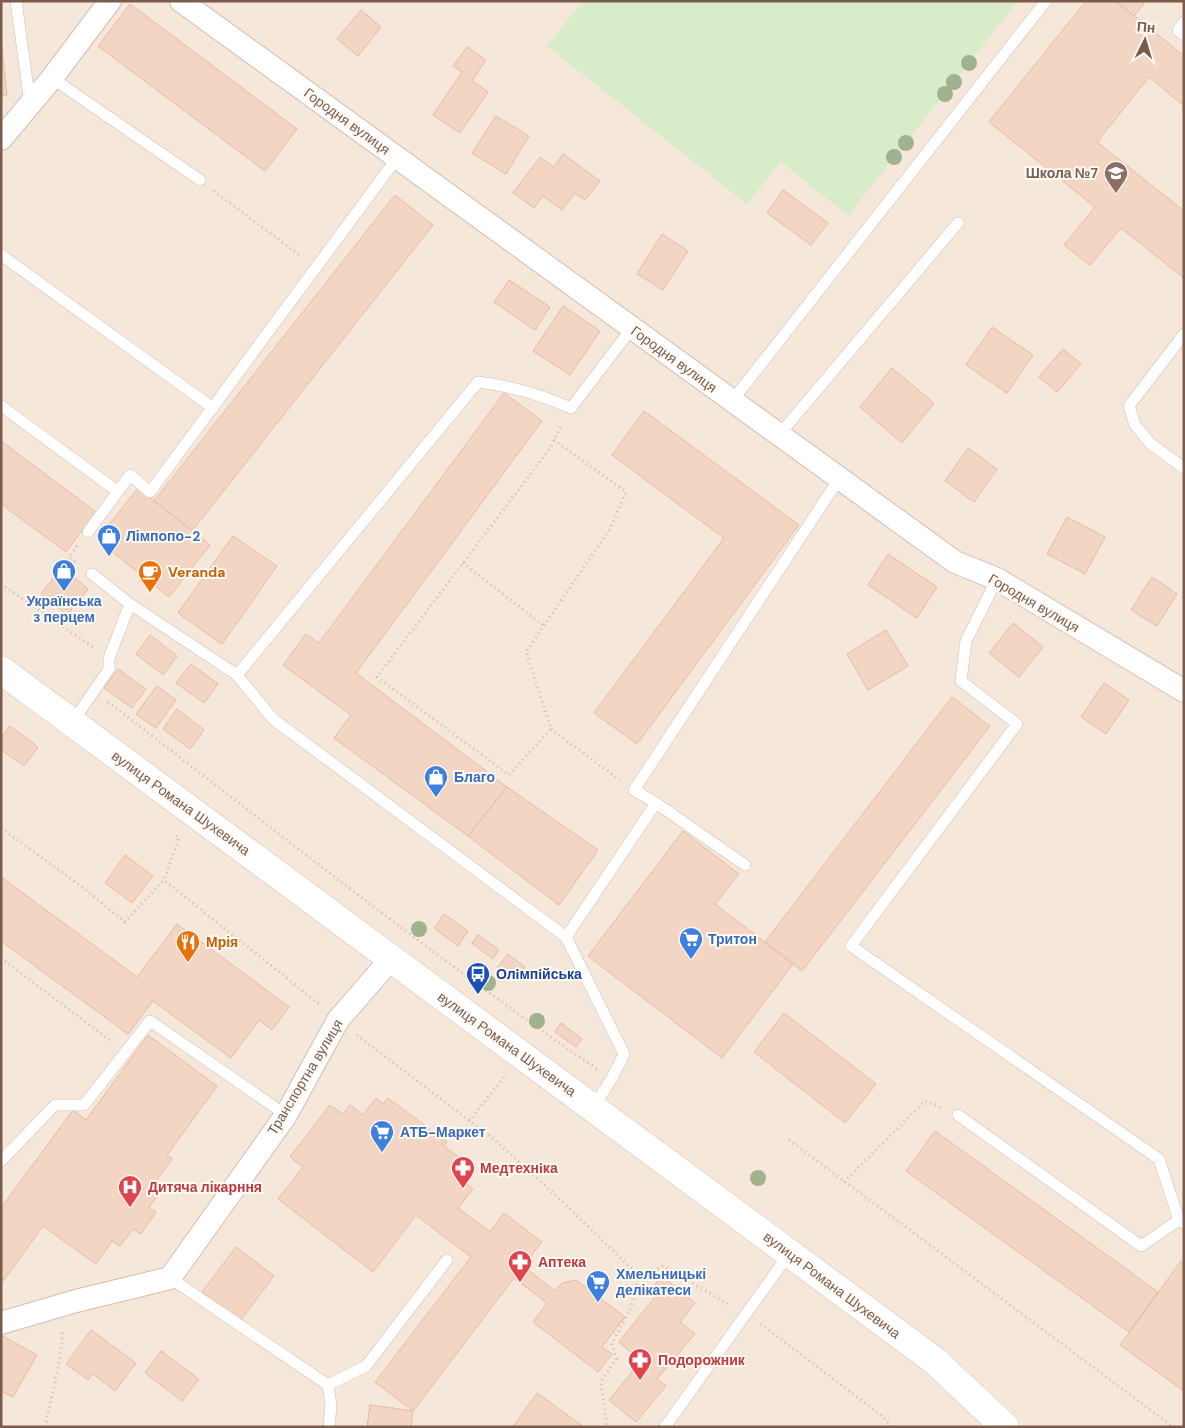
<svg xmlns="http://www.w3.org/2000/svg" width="1185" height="1428" font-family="'DM Sans',sans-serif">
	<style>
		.residential { fill: #f5e8da }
		.green { fill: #d8ecc9 }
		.building { fill: #f3d5c3; stroke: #e6bba3 }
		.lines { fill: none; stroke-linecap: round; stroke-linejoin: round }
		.lane-casing { stroke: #d1beb0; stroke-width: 12 }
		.street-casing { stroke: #d1beb0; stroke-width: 24 }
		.secondary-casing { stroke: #d6c0b0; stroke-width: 29 }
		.path { stroke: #d9b8a5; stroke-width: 3; stroke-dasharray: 1 4; stroke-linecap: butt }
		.lane { stroke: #fff; stroke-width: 11 }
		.street { stroke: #fff; stroke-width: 22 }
		.secondary { stroke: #fff; stroke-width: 28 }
		.tree { fill: #a0b28e }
		.labels { text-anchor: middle; stroke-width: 4; stroke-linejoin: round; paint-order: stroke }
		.street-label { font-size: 14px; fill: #7a5c4d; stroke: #fffaf3 }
		.education-label { font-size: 14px; font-weight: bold; fill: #785e54; stroke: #fffaf3; text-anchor: end }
		.shop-label { font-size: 14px; font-weight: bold; fill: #366cbe; stroke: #fffaf3; text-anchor: start }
		.food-label { font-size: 14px; font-weight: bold; fill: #c56008; stroke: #fffaf3; text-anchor: start }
		.transit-label { font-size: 14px; font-weight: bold; fill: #164399; stroke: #fffaf3; text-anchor: start }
		.health-label { font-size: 14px; font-weight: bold; fill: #be3a42; stroke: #fffaf3; text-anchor: start }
	</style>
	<rect width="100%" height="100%" fill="#fdf6ec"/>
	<g class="residential">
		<path d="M1 1H1184V1427H1024L1012 1413 943 1350 1 654Z"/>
		<path d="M1 685 927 1370 984 1427H1Z"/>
	</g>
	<path class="green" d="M583 1H1018L848 216 781 162 747 204 547 46Z"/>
	<g class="building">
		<path d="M1086 1H1116L1184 56V106L1149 77 1097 142 1184 211V278L1121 228 1090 265 1064 245 1095 207 989 122Z"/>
		<path d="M1119 1H1146L1134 16 1118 3Z"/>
		<path d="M130 4 297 129 265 171 98 46Z"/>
		<path d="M361 10 381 27 358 56 337 39Z"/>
		<path d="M1 41 7 95 1 96Z"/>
		<path d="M467 47 486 60 472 81 488 92 460 133 433 115 462 72 453 66Z"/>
		<path d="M496 116 529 136 506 174 472 153Z"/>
		<path d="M563 154 600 181 585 200 575 193 562 210 543 196 534 208 513 193 540 157 554 167Z"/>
		<path d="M783 190 828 223 811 245 767 213Z"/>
		<path d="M395 195 433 225 192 531 154 501Z"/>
		<path d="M662 234 688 251 663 290 637 274Z"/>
		<path d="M509 280 550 307 535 330 494 302Z"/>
		<path d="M563 306 600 331 570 375 533 351Z"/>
		<path d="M992 327 1033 355 1007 393 966 365Z"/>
		<path d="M1063 349 1081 364 1057 392 1039 377Z"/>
		<path d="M892 368 934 403 902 443 860 407Z"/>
		<path d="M504 393 542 421 356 673 507 787 468 836 334 738 351 715 283 665 306 634 319 643Z"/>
		<path d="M644 411 799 525 637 744 594 713 724 538 612 455Z"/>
		<path d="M1 441 96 512 66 552 1 504Z"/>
		<path d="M968 448 997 469 974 502 945 481Z"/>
		<path d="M138 488 210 545 169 597 97 540Z"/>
		<path d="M1067 517 1105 537 1085 574 1047 554Z"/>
		<path d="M233 536 277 566 222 644 178 613Z"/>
		<path d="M888 554 937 587 917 618 868 585Z"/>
		<path d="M62 567 88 589 67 615 41 594Z"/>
		<path d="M1152 577 1177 594 1157 626 1131 610Z"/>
		<path d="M1013 623 1043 647 1019 677 989 653Z"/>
		<path d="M886 630 908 666 868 690 847 654Z"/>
		<path d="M150 635 177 656 163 675 136 654Z"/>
		<path d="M191 664 218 684 204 703 176 683Z"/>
		<path d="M118 669 146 689 132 708 104 688Z"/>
		<path d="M1104 683 1129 700 1106 734 1081 717Z"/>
		<path d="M157 686 176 700 156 728 136 714Z"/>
		<path d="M952 697 990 726 802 971 765 942Z"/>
		<path d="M177 709 204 730 190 749 163 729Z"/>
		<path d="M10 726 38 747 24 766 1 750V738Z"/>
		<path d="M507 787 598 850 559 905 468 836Z"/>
		<path d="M683 831 739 874 715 904 793 964 722 1058 588 956Z"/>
		<path d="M125 855 153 876 132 903 105 883Z"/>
		<path d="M1 877 137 977 177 924 289 1007 272 1030 259 1020 231 1058 153 1001 128 1034 1 941Z"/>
		<path d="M444 914 468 931 458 946 434 928Z"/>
		<path d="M478 935 499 950 493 959 472 943Z"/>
		<path d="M508 954 525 967 515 981 497 968Z"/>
		<path d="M784 1013 876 1084 845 1123 754 1052Z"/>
		<path d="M561 1023 582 1039 576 1047 555 1032Z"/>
		<path d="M148 1035 217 1086 167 1155 172 1159 153 1185 161 1191 149 1207 156 1212 141 1234 133 1229 120 1246 112 1241 96 1264 43 1226 1 1284V1208L73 1110 86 1120Z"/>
		<path d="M376 1098 384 1104 388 1098 447 1142 444 1146 460 1158 462 1180 473 1189 458 1208 490 1232 504 1213 542 1242 523 1266 555 1291 562 1283 576 1280 625 1317 602 1347 612 1354 598 1372 533 1322 547 1303 514 1278 413 1411 375 1382 471 1257 416 1215 373 1272 278 1199 303 1167 290 1157 330 1105 343 1114 350 1105 363 1115Z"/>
		<path d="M935 1131 1158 1292 1129 1332 906 1171Z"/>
		<path d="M236 1247 274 1276 240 1321 202 1292Z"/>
		<path d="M1181 1261 1184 1263V1391L1120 1345Z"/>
		<path d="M662 1276 695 1303 680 1322 695 1334 657 1379 666 1386 636 1422 609 1400 641 1361 619 1342 655 1297 649 1292Z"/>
		<path d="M91 1330 136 1363 115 1391 93 1374 88 1380 66 1364Z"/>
		<path d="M1 1335 37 1355 13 1397 1 1391Z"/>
		<path d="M161 1351 199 1379 182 1401 145 1373Z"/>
		<path d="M537 1393 584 1427H513Z"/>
		<path d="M370 1405 413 1411 411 1427H367Z"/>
	</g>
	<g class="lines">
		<g class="lane-casing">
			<g id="lane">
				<path d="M16 1 30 103"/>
				<path d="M1184 22 1178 30 1184 35"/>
				<path d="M52 78 200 180"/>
				<path d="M1 255 213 408"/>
				<path d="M1184 334 1129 406 1135 425 1151 444 1184 468"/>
				<path d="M732 401 1046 1"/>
				<path d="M1 406 117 491"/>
				<path d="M779 435 958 223"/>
				<path d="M88 532 130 475 150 492 397 158"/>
				<path d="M92 574 130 604 237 675 273 719 566 937 624 1054 612 1078 593 1108"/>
				<path d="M997 579 966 641 961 681 1017 724 851 946 1159 1159 1179 1220 1184 1223"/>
				<path d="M237 675 478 382C511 386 541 395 571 408L632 328"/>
				<path d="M72 723 109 669V658L130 604"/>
				<path d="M656 803 745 865"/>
				<path d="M566 937 656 803 634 790 839 479"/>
				<path d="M958 1115 1141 1246 1179 1220"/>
				<path d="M1 1161 55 1105H84L150 1021 286 1115"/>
				<path d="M170 1278 328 1385 366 1366 447 1260"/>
				<path d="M328 1385 331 1405 329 1427"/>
				<path d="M665 1427 789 1254"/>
			</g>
		</g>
		<g class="street-casing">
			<g id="street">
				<path d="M181 1 955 562 997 579 1184 691"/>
				<path d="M1 139 52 78 110 1"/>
				<path d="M1 1323 76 1301 170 1278 286 1115 338 1020 391 959"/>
			</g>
		</g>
		<g class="secondary-casing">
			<path id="secondary" d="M1 670 935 1361 1005 1427"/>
		</g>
		<g class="path">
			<path d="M214 191 301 256"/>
			<path d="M554 440 626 492 610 529 526 652 551 729 509 775 377 677 550 448 562 424"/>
			<path d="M77 546 69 557 77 563"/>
			<path d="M463 563 544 626"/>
			<path d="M1 584 93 647"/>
			<path d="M108 702C270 826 429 954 597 1069"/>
			<path d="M551 729 620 780"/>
			<path d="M1 828 81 886 125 922 164 880"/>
			<path d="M176 836 179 838 164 880 319 1004"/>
			<path d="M1 958 111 1041"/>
			<path d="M357 1035 496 1141 563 1202 639 1276 631 1307 612 1344 616 1359 601 1382 607 1427"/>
			<path d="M469 1121 505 1076"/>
			<path d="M789 1140 1173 1427"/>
			<path d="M844 1182 925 1101 942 1108"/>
			<path d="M639 1276 663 1266 730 1305"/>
			<path d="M761 1324 882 1416 892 1427"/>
			<path d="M45 1427 60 1359 63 1329"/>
		</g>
		<use href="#lane" class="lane"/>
		<use href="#street" class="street"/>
		<use href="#secondary" class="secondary"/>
	</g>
	<g class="tree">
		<circle cx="969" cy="63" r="8"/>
		<circle cx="954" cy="82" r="8"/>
		<circle cx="945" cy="94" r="8"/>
		<circle cx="906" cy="143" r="8"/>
		<circle cx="894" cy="157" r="8"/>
		<circle cx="419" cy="929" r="8"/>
		<circle cx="488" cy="983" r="8"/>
		<circle cx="537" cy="1021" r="8"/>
		<circle cx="758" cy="1178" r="8"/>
	</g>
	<defs>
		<g id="school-pin" transform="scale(1.25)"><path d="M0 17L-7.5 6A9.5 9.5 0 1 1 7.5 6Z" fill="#8d6e63" stroke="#fffaf3"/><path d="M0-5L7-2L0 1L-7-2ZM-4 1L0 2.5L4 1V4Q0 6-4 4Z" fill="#fff"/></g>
		<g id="shop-pin" transform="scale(1.25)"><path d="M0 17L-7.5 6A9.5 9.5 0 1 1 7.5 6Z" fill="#3f7fe0" stroke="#fffaf3"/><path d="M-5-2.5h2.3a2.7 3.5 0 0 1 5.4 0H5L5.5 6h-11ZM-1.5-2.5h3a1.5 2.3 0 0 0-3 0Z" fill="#fff"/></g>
		<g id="cafe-pin" transform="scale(1.25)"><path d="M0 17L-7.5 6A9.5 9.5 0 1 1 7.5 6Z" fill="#e8710a" stroke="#fffaf3"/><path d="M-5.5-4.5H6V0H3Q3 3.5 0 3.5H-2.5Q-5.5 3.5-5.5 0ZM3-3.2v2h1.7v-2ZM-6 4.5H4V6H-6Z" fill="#fff"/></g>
		<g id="supermarket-pin" transform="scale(1.25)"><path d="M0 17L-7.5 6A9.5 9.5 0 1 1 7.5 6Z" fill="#3f7fe0" stroke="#fffaf3"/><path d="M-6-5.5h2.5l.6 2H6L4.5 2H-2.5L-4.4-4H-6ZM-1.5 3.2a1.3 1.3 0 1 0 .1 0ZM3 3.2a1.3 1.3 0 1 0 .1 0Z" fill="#fff"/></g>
		<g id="restaurant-pin" transform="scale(1.25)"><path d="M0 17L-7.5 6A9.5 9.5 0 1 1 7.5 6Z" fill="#e8710a" stroke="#fffaf3"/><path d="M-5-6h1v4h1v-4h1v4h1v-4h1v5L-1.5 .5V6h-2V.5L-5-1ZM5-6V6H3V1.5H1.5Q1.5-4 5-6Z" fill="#fff"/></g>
		<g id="bus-pin" transform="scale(1.25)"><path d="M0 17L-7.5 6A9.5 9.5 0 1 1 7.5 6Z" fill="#1a4fb4" stroke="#fffaf3"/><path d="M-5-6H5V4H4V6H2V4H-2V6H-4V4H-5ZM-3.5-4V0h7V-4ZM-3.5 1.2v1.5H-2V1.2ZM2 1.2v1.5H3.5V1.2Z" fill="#fff"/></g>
		<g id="pharmacy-pin" transform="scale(1.25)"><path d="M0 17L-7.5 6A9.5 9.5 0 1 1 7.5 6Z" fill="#e0444e" stroke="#fffaf3"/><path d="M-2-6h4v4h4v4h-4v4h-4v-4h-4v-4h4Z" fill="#fff"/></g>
		<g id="hospital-pin" transform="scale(1.25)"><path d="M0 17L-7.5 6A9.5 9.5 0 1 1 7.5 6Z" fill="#e0444e" stroke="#fffaf3"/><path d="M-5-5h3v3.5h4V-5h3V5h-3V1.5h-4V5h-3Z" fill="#fff"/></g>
	</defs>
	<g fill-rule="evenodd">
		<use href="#school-pin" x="1116" y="173"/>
		<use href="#shop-pin" x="109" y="536"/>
		<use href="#shop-pin" x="64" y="571"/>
		<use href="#cafe-pin" x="150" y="572"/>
		<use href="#shop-pin" x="436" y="777"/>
		<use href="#supermarket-pin" x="691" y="939"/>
		<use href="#restaurant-pin" x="188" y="942"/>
		<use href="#bus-pin" x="478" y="974"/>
		<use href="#supermarket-pin" x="382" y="1132"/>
		<use href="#pharmacy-pin" x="463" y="1168"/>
		<use href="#hospital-pin" x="130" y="1187"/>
		<use href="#pharmacy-pin" x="520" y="1262"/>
		<use href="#supermarket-pin" x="598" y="1282"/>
		<use href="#pharmacy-pin" x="640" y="1360"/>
	</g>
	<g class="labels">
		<g class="street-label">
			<text transform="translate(347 121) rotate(36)" y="5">Городня вулиця</text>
			<text transform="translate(674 359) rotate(36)" y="5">Городня вулиця</text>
			<text transform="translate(1034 603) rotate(30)" y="5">Городня вулиця</text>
			<text transform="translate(181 803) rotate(36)" y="5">вулиця Романа Шухевича</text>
			<text transform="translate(507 1044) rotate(36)" y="5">вулиця Романа Шухевича</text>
			<text transform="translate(305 1077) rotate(-59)" y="5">Транспортна вулиця</text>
			<text transform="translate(832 1285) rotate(37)" y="5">вулиця Романа Шухевича</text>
		</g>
		<g class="education-label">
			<text x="1098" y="178">Школа №7</text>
		</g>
		<g class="shop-label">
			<text x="126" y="541">Лімпопо-2</text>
			<text x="64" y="606" text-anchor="middle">Українська<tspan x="64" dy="16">з перцем</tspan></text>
			<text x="454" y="782">Благо</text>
			<text x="708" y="944">Тритон</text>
			<text x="400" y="1137">АТБ-Маркет</text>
			<text x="616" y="1279">Хмельницькі<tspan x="616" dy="16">делікатеси</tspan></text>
		</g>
		<g class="food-label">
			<text x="168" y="577">Veranda</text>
			<text x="206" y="947">Мрія</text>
		</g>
		<g class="transit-label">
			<text x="496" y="979">Олiмпiйська</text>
		</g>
		<g class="health-label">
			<text x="480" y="1173">Медтехнiка</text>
			<text x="148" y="1192">Дитяча лікарння</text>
			<text x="538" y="1267">Аптека</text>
			<text x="658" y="1365">Подорожник</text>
		</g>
	</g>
	<rect width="1185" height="1428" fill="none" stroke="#7a5c4d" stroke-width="5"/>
	<g transform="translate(1145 40) rotate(5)" stroke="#fffaf3" stroke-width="4" paint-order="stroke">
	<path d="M0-4L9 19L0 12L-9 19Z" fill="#7a5c4d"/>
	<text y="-8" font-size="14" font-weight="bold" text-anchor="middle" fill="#7a5c4d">Пн</text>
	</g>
</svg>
